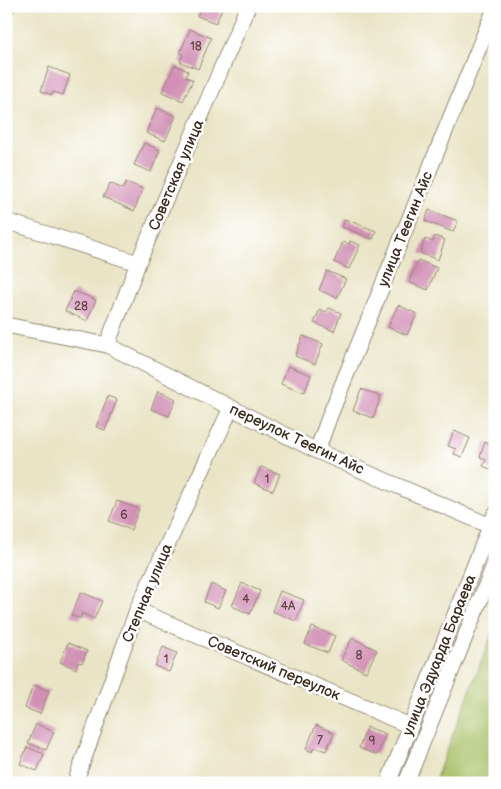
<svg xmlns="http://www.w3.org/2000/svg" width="501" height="789" font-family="'Balsamiq Sans',sans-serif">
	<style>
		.green { fill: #a8bf65; stroke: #727442 }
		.building { fill: #d290b6 }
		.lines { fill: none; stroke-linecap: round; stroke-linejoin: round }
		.minor-casing { stroke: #928772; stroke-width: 17 }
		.minor { stroke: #fff; stroke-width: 15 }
		.labels { text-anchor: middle; stroke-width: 5; stroke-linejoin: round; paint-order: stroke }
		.number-label { font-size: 12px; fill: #614444 }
		.street-label { font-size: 15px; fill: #3b2a1e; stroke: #fff }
	</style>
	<rect width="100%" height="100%" fill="#fff"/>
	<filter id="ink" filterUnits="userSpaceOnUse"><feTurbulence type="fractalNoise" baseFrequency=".02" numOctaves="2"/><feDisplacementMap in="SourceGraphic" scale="10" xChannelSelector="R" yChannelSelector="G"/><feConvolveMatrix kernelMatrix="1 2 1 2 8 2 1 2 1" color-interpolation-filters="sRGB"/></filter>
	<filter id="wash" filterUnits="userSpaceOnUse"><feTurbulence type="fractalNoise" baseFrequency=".0096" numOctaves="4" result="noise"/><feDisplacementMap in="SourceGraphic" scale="20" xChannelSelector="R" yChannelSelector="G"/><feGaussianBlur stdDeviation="1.12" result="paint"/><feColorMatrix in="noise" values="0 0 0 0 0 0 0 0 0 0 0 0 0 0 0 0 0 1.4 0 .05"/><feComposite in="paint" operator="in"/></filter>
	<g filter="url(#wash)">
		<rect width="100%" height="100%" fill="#e9e4c5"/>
		<path class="green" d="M495 626V783H434Z"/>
		<g id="blocks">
			<g class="building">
				<path d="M6 6H16L8 23 6 22Z"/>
				<path d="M201 6H223L216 23 197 16Z"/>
				<path d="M190 29 211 38 198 69 180 62 183 54 180 53Z"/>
				<path d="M175 65 188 71 186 77 193 80 183 101 162 92Z"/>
				<path d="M49 67 70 75 63 95 53 92 52 95 41 91Z"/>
				<path d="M157 108 176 116 165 141 146 133Z"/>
				<path d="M144 143 160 150 151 172 134 165Z"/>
				<path d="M126 182 143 189 134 211 103 197 110 183 123 189Z"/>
				<path d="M429 210 458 221 453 232 425 221Z"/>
				<path d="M345 219 376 231 373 239 342 227Z"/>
				<path d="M435 236 445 240 438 260 420 253 425 239 433 242Z"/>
				<path d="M350 241 360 245 349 269 334 262 343 242 349 244Z"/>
				<path d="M418 260 437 268 428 290 409 282Z"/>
				<path d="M327 271 346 279 337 298 319 290Z"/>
				<path d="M74 291 96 300 87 321 65 311Z"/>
				<path d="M398 305 417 314 407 335 388 327Z"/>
				<path d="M329 308 341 313 334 331 314 323 320 309 326 312Z"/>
				<path d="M303 336 323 344 315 364 295 356Z"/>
				<path d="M288 366 311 375 304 393 281 384Z"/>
				<path d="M361 389 381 396 373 418 353 411Z"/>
				<path d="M158 391 176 399 169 416 151 409Z"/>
				<path d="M108 396 117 400 105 430 96 427Z"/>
				<path d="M454 431 470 438 462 457 454 454 456 449 448 446Z"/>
				<path d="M485 442 495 446 494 471 483 466 486 460 480 457Z"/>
				<path d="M261 467 280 474 273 491 254 483Z"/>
				<path d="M117 501 139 509 131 530 109 521Z"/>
				<path d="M242 583 260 591 250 614 232 606Z"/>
				<path d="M211 584 226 591 218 608 204 602Z"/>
				<path d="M280 591 304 600 296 621 272 611Z"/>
				<path d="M81 592 102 601 94 619 82 613 80 619 71 615Z"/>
				<path d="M312 627 335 636 328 653 305 644Z"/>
				<path d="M352 638 377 650 366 672 341 660Z"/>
				<path d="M68 643 87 651 82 663 78 662 76 669 60 662Z"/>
				<path d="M163 647 177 653 169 672 155 666Z"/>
				<path d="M33 685 49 691 40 714 25 708Z"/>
				<path d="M36 724 54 732 46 750 28 743Z"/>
				<path d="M316 725 334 733 326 751 314 747 312 752 306 749Z"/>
				<path d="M367 727 386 734 377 755 359 748Z"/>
				<path d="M27 747 44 754 37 771 20 764Z"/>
			</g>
		</g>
	</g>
	<g filter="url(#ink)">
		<use href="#blocks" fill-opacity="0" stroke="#928772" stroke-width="1"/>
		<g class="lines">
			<g class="minor-casing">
				<g id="minor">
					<path d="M6 221 138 263"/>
					<path d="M6 325 107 345 317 451 495 528"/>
					<path d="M107 345 138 263 248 6"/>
					<path d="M317 451 330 415 495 8"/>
					<path d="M137 610 410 726"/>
					<path d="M75 783 137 610 231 408"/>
					<path d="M388 783 495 514"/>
					<path d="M406 783 495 563"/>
				</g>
			</g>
			<use href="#minor" class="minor"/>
		</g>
	</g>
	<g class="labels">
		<g class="number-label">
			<text x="196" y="50">18</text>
			<text x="81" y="310">28</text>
			<text x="267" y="483">1</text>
			<text x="124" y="519">6</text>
			<text x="246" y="603">4</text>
			<text x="288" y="610">4А</text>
			<text x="359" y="659">8</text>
			<text x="166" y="663">1</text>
			<text x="320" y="744">7</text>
			<text x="372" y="745">9</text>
		</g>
		<g class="street-label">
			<text transform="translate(176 175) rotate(-67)" y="5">Советская улица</text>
			<text transform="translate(405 229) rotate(-68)" y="5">улица Теегин Айс</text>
			<text transform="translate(297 439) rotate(25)" y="5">переулок Теегин Айс</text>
			<text transform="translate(147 593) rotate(-67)" y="5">Степная улица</text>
			<text transform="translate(439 655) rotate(-68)" y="5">улица Эдуарда Бараева</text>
			<text transform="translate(274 668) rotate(23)" y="5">Советский переулок</text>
		</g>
	</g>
	<rect width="501" height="789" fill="none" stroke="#fff" stroke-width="25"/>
</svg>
